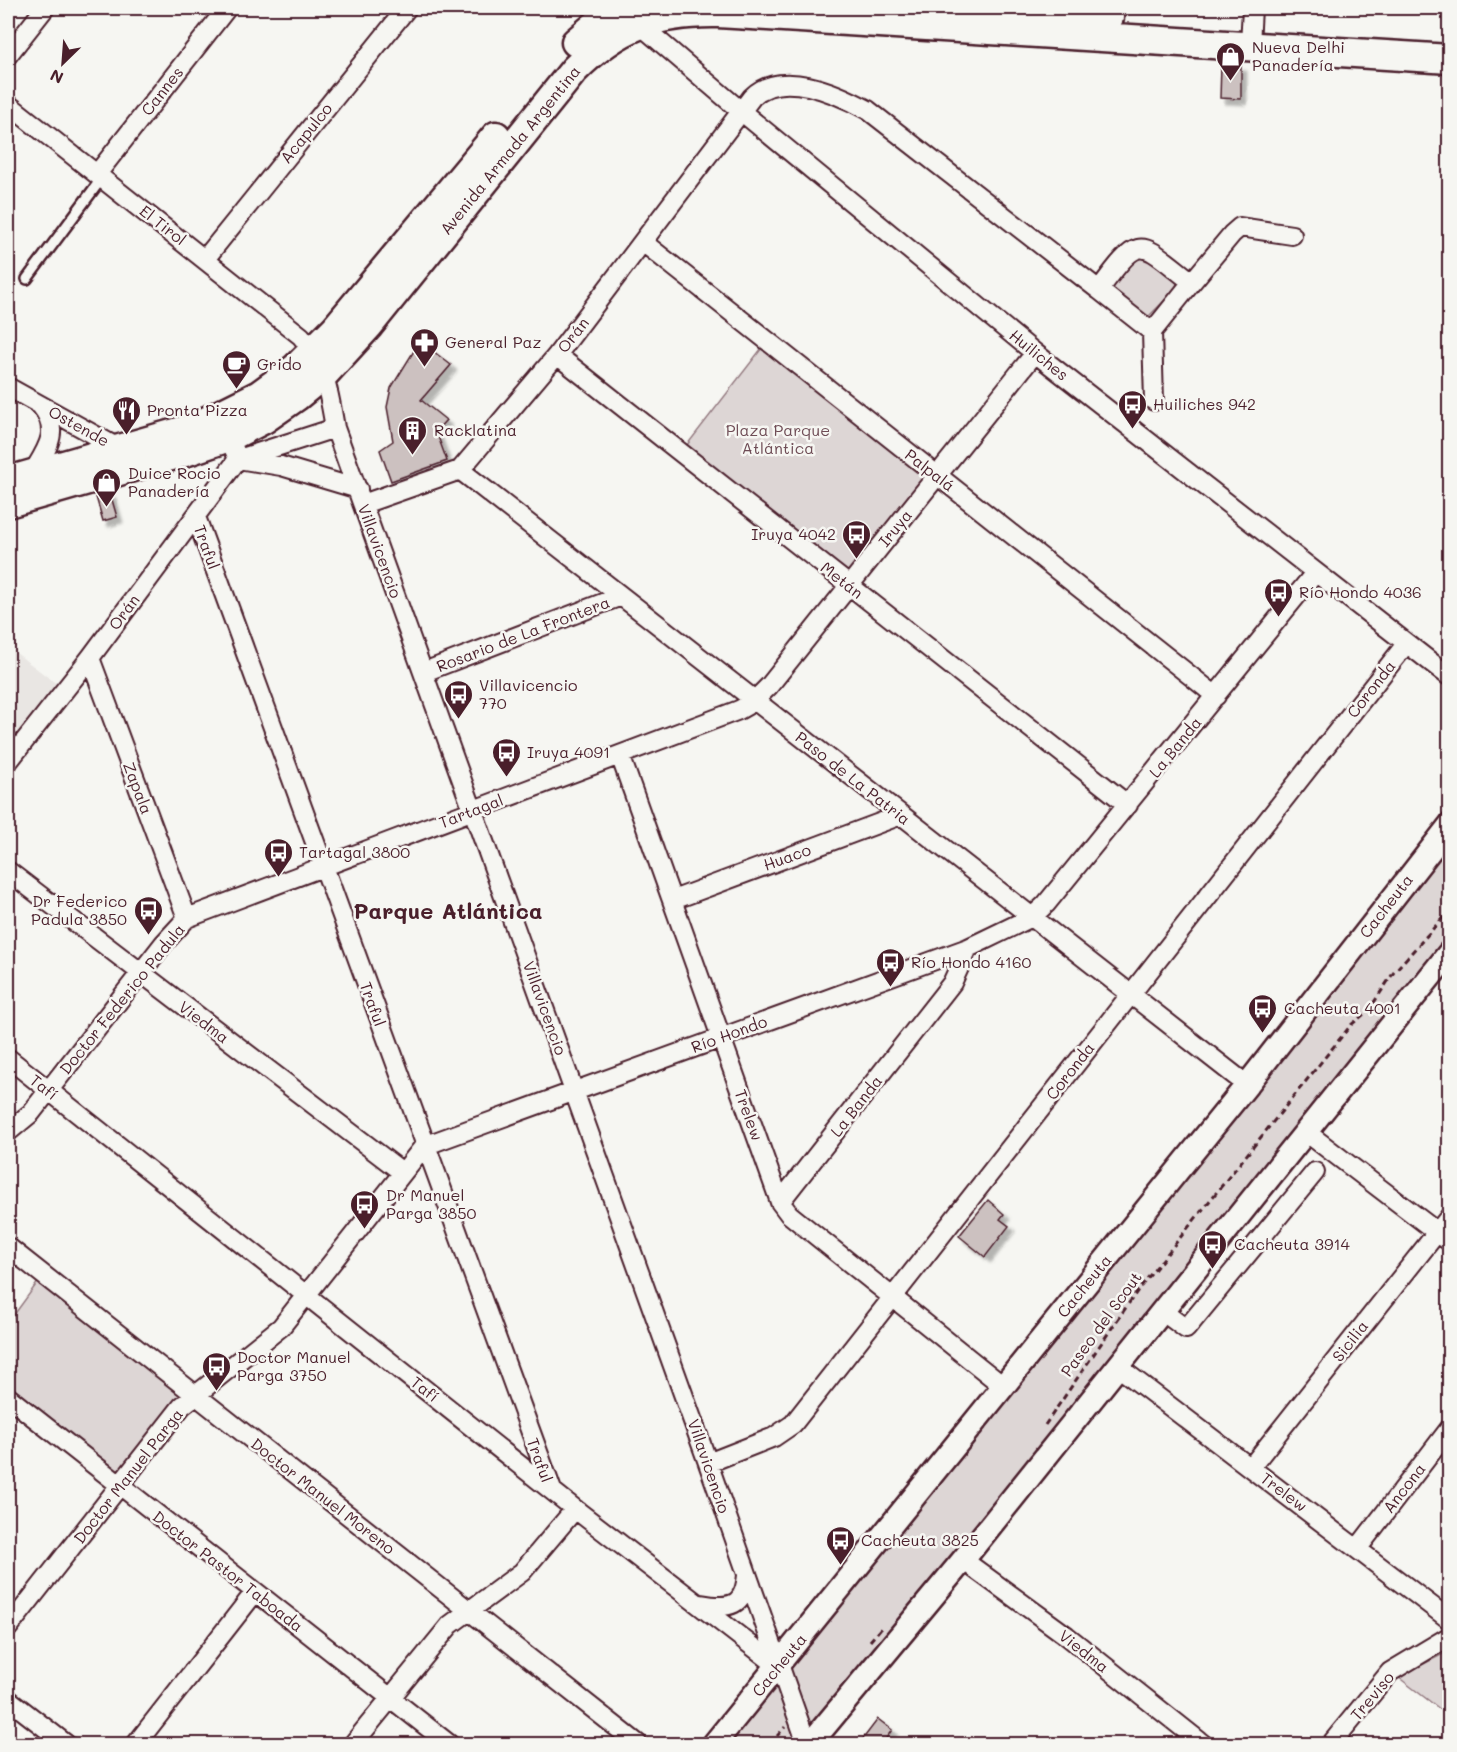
<svg xmlns="http://www.w3.org/2000/svg" width="1457" height="1752" font-family="Mali,sans-serif">
<defs>
<filter id="shadow"><feDropShadow dx="5.5" dy="5.5" stdDeviation="1.5" flood-color="#0004"/></filter>
</defs>
<rect width="100%" height="100%" fill="#f6f6f2"/>
<filter id="ink" filterUnits="userSpaceOnUse"><feTurbulence type="fractalNoise" baseFrequency=".0167" numOctaves="2"/><feDisplacementMap in="SourceGraphic" scale="12" xChannelSelector="R" yChannelSelector="G"/><feConvolveMatrix kernelMatrix="1 2 1 2 8 2 1 2 1" color-interpolation-filters="sRGB"/></filter>
<g filter="url(#ink)">
<path fill="#e9e6e3" d="M8,647l53,40 -53,65z"/>
<path fill="#ddd6d5" stroke="#947a80" stroke-width="1.5" d="M1145,255l32,26 -1,8 -27,27 -6,-1 -31,-23 1,-8 24,-28z
M765,344l166,132 -84,102 -164,-128z
M1449,825v127l-639,792h-96z
M38,1282l146,111 -65,86 -111,-90v-66z
M1449,1651v65l-51,-39z"/>
<path fill="#ccc1c0" stroke="#4a1f2b" stroke-width="1.5" filter="url(#shadow)" d="M1221,65l20,1v33l-21,-1z
M420,341l31,24 -30,35 25,20 -10,11 11,30 -56,20 -11,-31 13,-9 -6,-34 4,-19z
M110,493l7,24 -14,4 -7,-24z
M988,1200l16,14 -4,5 9,7 -24,31 -26,-21z
M878,1719l14,11 -10,14h-23z"/>
<g fill="none" stroke-linecap="round" stroke-linejoin="round">
<defs>
<path id="service" d="M27,279l75,-101"/>
<path id="minor" d="M638,23l104,89 293,241 415,324
M1250,45l2,-37
M8,55l37,-47
M8,104l293,232c24,27 28,57 34,92l373,1035 99,281
M97,174l130,-166
M644,243l572,453
M205,259l202,-251
M1099,290l53,42 40,-50
M1152,332l2,69
M557,355l571,450
M8,387l112,62
M245,457l90,-29
M238,459l43,7 77,23
M460,470l787,615
M32,474c14,-24 30,-43 9,-68
M363,504l97,-34 97,-115 195,-258c29,-29 85,-4 116,13l231,180c43,-58 39,-50 93,-8l40,-48 8,-7 52,8
M196,517l356,973
M90,658l97,260
M424,672l197,-76
M620,755l160,447 9,12 214,172
M8,762l82,-104 148,-199 -9,-22
M8,871l394,301
M673,900l228,-85
M8,1058l567,451 203,157
M8,1132l23,-19 133,-170 23,-25 552,-208 14,-8 16,-16 266,-333
M1306,1132l144,110
M780,1202l172,-219 16,-35
M8,1247l630,497
M1162,1311l24,18 129,-157
M1117,1366l333,254
M8,1397l441,347
M708,1463l66,-26 19,-13 613,-780
M1251,1467l199,-251
M1358,1548l92,-120
M963,1560l104,76 136,108
M701,1604c29,5 43,3 46,-29
M8,1628l174,-222 99,-79 143,-181 544,-198 64,-31 14,-13 269,-331
M8,1699l58,45
M136,1744l119,-152
M353,1744l97,-119 72,-53 53,-63
M1331,1744l59,-72 60,-36"/>
<path id="tertiary" d="M714,1744l533,-659 203,-260
M810,1744l153,-184 487,-608"/>
<path id="primary" d="M984,8l125,9
M576,42l33,-28 13,-6
M8,481l185,-53 66,-33 37,-27 39,-39 161,-193
M8,503l177,-51 44,-15 35,-18 33,-23 28,-23 44,-48 205,-255c44,-44 82,-58 144,-57l732,46"/>
</defs>
<use href="#service" stroke="#4a1f2b" stroke-width="14"/>
<use href="#minor" stroke="#4a1f2b" stroke-width="22"/>
<use href="#tertiary" stroke="#4a1f2b" stroke-width="27"/>
<use href="#primary" stroke="#4a1f2b" stroke-width="33"/>
<path stroke="#4a1f2b" stroke-width="3" stroke-dasharray="6 4.5" stroke-linecap="butt" d="M1045,1425l93,-135 213,-265 18,-15 25,-38 56,-62
M870,1641l11,-13
M770,1744l15,-17"/>
<use href="#service" stroke="#f6f6f2" stroke-width="9"/>
<use href="#minor" stroke="#f6f6f2" stroke-width="18"/>
<use href="#tertiary" stroke="#f6f6f2" stroke-width="22"/>
<use href="#primary" stroke="#f6f6f2" stroke-width="28"/>
</g>
</g>
<defs>
<symbol id="shop-pin" viewBox="-11 -11 22 30"><path d="M0 17L-7.5 6A9.5 9.5 0 1 1 7.5 6Z" fill="#4a1f2b" stroke="#f6f6f2"/><path d="M-5-2.5h2.3a2.7 3.5 0 0 1 5.4 0H5L5.5 6h-11ZM-1.5-2.5h3a1.5 2.3 0 0 0-3 0Z" fill="#fff"/></symbol>
<symbol id="pharmacy-pin" viewBox="-11 -11 22 30"><path d="M0 17L-7.5 6A9.5 9.5 0 1 1 7.5 6Z" fill="#4a1f2b" stroke="#f6f6f2"/><path d="M-2-6h4v4h4v4h-4v4h-4v-4h-4v-4h4Z" fill="#fff"/></symbol>
<symbol id="cafe-pin" viewBox="-11 -11 22 30"><path d="M0 17L-7.5 6A9.5 9.5 0 1 1 7.5 6Z" fill="#4a1f2b" stroke="#f6f6f2"/><path d="M-5.5-4.5H6V0H3Q3 3.5 0 3.5H-2.5Q-5.5 3.5-5.5 0ZM3-3.2v2h1.7v-2ZM-6 4.5H4V6H-6Z" fill="#fff"/></symbol>
<symbol id="bus-pin" viewBox="-11 -11 22 30"><path d="M0 17L-7.5 6A9.5 9.5 0 1 1 7.5 6Z" fill="#4a1f2b" stroke="#f6f6f2"/><path d="M-5-6H5V4H4V6H2V4H-2V6H-4V4H-5ZM-3.5-4V0h7V-4ZM-3.5 1.2v1.5H-2V1.2ZM2 1.2v1.5H3.5V1.2Z" fill="#fff"/></symbol>
<symbol id="restaurant-pin" viewBox="-11 -11 22 30"><path d="M0 17L-7.5 6A9.5 9.5 0 1 1 7.5 6Z" fill="#4a1f2b" stroke="#f6f6f2"/><path d="M-5-6h1v4h1v-4h1v4h1v-4h1v5L-1.5 .5V6h-2V.5L-5-1ZM5-6V6H3V1.5H1.5Q1.5-4 5-6Z" fill="#fff"/></symbol>
<symbol id="building-pin" viewBox="-11 -11 22 30"><path d="M0 17L-7.5 6A9.5 9.5 0 1 1 7.5 6Z" fill="#4a1f2b" stroke="#f6f6f2"/><path d="M-4-6H4V6H1V3H-1V6H-4ZM-2.5-4.3h1.7v1.8h-1.7ZM.8-4.3h1.7v1.8H.8ZM-2.5-1h1.7V.8h-1.7ZM.8-1h1.7V.8H.8Z" fill="#fff"/></symbol>
</defs>
<g fill-rule="evenodd">
<use href="#shop-pin" x="1214" y="40" width="33" height="45"/>
<use href="#pharmacy-pin" x="408" y="326" width="33" height="45"/>
<use href="#cafe-pin" x="220" y="348" width="33" height="45"/>
<use href="#bus-pin" x="1116" y="388" width="33" height="45"/>
<use href="#restaurant-pin" x="110" y="394" width="33" height="45"/>
<use href="#building-pin" x="396" y="414" width="33" height="45"/>
<use href="#shop-pin" x="90" y="466" width="33" height="45"/>
<use href="#bus-pin" x="840" y="518" width="33" height="45"/>
<use href="#bus-pin" x="1262" y="576" width="33" height="45"/>
<use href="#bus-pin" x="442" y="678" width="33" height="45"/>
<use href="#bus-pin" x="490" y="736" width="33" height="45"/>
<use href="#bus-pin" x="262" y="836" width="33" height="45"/>
<use href="#bus-pin" x="132" y="894" width="33" height="45"/>
<use href="#bus-pin" x="874" y="946" width="33" height="45"/>
<use href="#bus-pin" x="1246" y="992" width="33" height="45"/>
<use href="#bus-pin" x="348" y="1188" width="33" height="45"/>
<use href="#bus-pin" x="1196" y="1228" width="33" height="45"/>
<use href="#bus-pin" x="200" y="1350" width="33" height="45"/>
<use href="#bus-pin" x="824" y="1524" width="33" height="45"/>
</g>
<g text-anchor="middle" stroke-width="5" stroke-linejoin="round" paint-order="stroke">
<g font-size="16" fill="#4a1f2b" stroke="#f6f6f2" text-anchor="start">
<text x="1252" y="53">Nueva Delhi<tspan x="1252" dy="18">Panadería</tspan></text>
<text x="445" y="348">General Paz</text>
<text x="257" y="370">Grido</text>
<text x="1153" y="410">Huiliches 942</text>
<text x="147" y="416">Pronta Pizza</text>
<text x="434" y="436">Racklatina</text>
<text x="128" y="479">Duice Rocio<tspan x="128" dy="18">Panadería</tspan></text>
<text x="836" y="540" text-anchor="end">Iruya 4042</text>
<text x="1299" y="598">Río Hondo 4036</text>
<text x="479" y="691">Villavicencio<tspan x="479" dy="18">770</tspan></text>
<text x="527" y="758">Iruya 4091</text>
<text x="299" y="858">Tartagal 3800</text>
<text x="127" y="907" text-anchor="end">Dr Federico<tspan x="127" dy="18">Padula 3850</tspan></text>
<text x="911" y="968">Río Hondo 4160</text>
<text x="1284" y="1014">Cacheuta 4001</text>
<text x="386" y="1201">Dr Manuel<tspan x="386" dy="18">Parga 3850</tspan></text>
<text x="1234" y="1250">Cacheuta 3914</text>
<text x="237" y="1363">Doctor Manuel<tspan x="237" dy="18">Parga 3750</tspan></text>
<text x="861" y="1546">Cacheuta 3825</text>
</g>
<g font-size="16" fill="#4a1f2b" stroke="#f6f6f2">
<text transform="translate(162 91) rotate(-52)" y="6">Cannes</text>
<text transform="translate(306 133) rotate(-51)" y="6">Acapulco</text>
<text transform="translate(510 150) rotate(-51)" y="6">Avenida Armada Argentina</text>
<text transform="translate(163 225) rotate(38)" y="6">El Tirol</text>
<text transform="translate(573 335) rotate(-52)" y="6">Orán</text>
<text transform="translate(1039 355) rotate(39)" y="6">Huiliches</text>
<text transform="translate(79 426) rotate(29)" y="6">Ostende</text>
<text transform="translate(930 470) rotate(38)" y="6">Palpalá</text>
<text transform="translate(895 528) rotate(-51)" y="6">Iruya</text>
<text transform="translate(207 547) rotate(70)" y="6">Traful</text>
<text transform="translate(380 551) rotate(70)" y="6">Villavicencio</text>
<text transform="translate(842 580) rotate(38)" y="6">Metán</text>
<text transform="translate(124 612) rotate(-53)" y="6">Orán</text>
<text transform="translate(523 634) rotate(-21)" y="6">Rosario de La Frontera</text>
<text transform="translate(1371 689) rotate(-52)" y="6">Coronda</text>
<text transform="translate(1175 747) rotate(-51)" y="6">La Banda</text>
<text transform="translate(853 778) rotate(38)" y="6">Paso de La Patria</text>
<text transform="translate(138 788) rotate(69)" y="6">Zapala</text>
<text transform="translate(471 811) rotate(-21)" y="6">Tartagal</text>
<text transform="translate(787 857) rotate(-20)" y="6">Huaco</text>
<text transform="translate(1386 906) rotate(-52)" y="6">Cacheuta</text>
<text transform="translate(122 999) rotate(-51)" y="6">Doctor Federico Padula</text>
<text transform="translate(373 1004) rotate(70)" y="6">Traful</text>
<text transform="translate(545 1008) rotate(70)" y="6">Villavicencio</text>
<text transform="translate(204 1022) rotate(37)" y="6">Viedma</text>
<text transform="translate(729 1034) rotate(-20)" y="6">Río Hondo</text>
<text transform="translate(1070 1071) rotate(-52)" y="6">Coronda</text>
<text transform="translate(44 1087) rotate(38)" y="6">Tafí</text>
<text transform="translate(856 1106) rotate(-52)" y="6">La Banda</text>
<text transform="translate(749 1115) rotate(70)" y="6">Trelew</text>
<text transform="translate(1084 1286) rotate(-51)" y="6">Cacheuta</text>
<text transform="translate(1101 1324) rotate(-54)" y="6">Paseo del Scout</text>
<text transform="translate(1350 1341) rotate(-52)" y="6">Sicilia</text>
<text transform="translate(425 1389) rotate(38)" y="6">Tafí</text>
<text transform="translate(540 1460) rotate(70)" y="6">Traful</text>
<text transform="translate(709 1466) rotate(71)" y="6">Villavicencio</text>
<text transform="translate(128 1476) rotate(-52)" y="6">Doctor Manuel Parga</text>
<text transform="translate(1404 1488) rotate(-52)" y="6">Ancona</text>
<text transform="translate(1284 1492) rotate(37)" y="6">Trelew</text>
<text transform="translate(323 1496) rotate(38)" y="6">Doctor Manuel Moreno</text>
<text transform="translate(228 1571) rotate(38)" y="6">Doctor Pastor Taboada</text>
<text transform="translate(1084 1651) rotate(38)" y="6">Viedma</text>
<text transform="translate(779 1665) rotate(-51)" y="6">Cacheuta</text>
<text transform="translate(1372 1696) rotate(-50)" y="6">Treviso</text>
</g>
<g font-size="16" fill="#6f4d56" stroke="#f6f6f2">
<text x="778" y="436">Plaza Parque<tspan x="778" dy="18">Atlántica</tspan></text>
</g>
<g font-size="22" font-weight="bold" fill="#4a1f2b" stroke="#f6f6f2">
<text x="448" y="919">Parque Atlántica</text>
</g>
</g>
<rect width="1457" height="1752" fill="none" stroke="#f6f6f2" stroke-width="30"/>
<rect x="15" y="15" width="1427" height="1722" fill="none" stroke="#4a1f2b" stroke-width="2" filter="url(#ink)"/>
<g transform="translate(63 63) rotate(205)" stroke="#f6f6f2" stroke-width="4.5" paint-order="stroke">
<path d="M0-4.5L10 22L0 15L-10 22Z" fill="#4a1f2b"/>
<text y="-9" font-size="16" font-weight="bold" text-anchor="middle" fill="#4a1f2b">N</text>
</g>
</svg>
